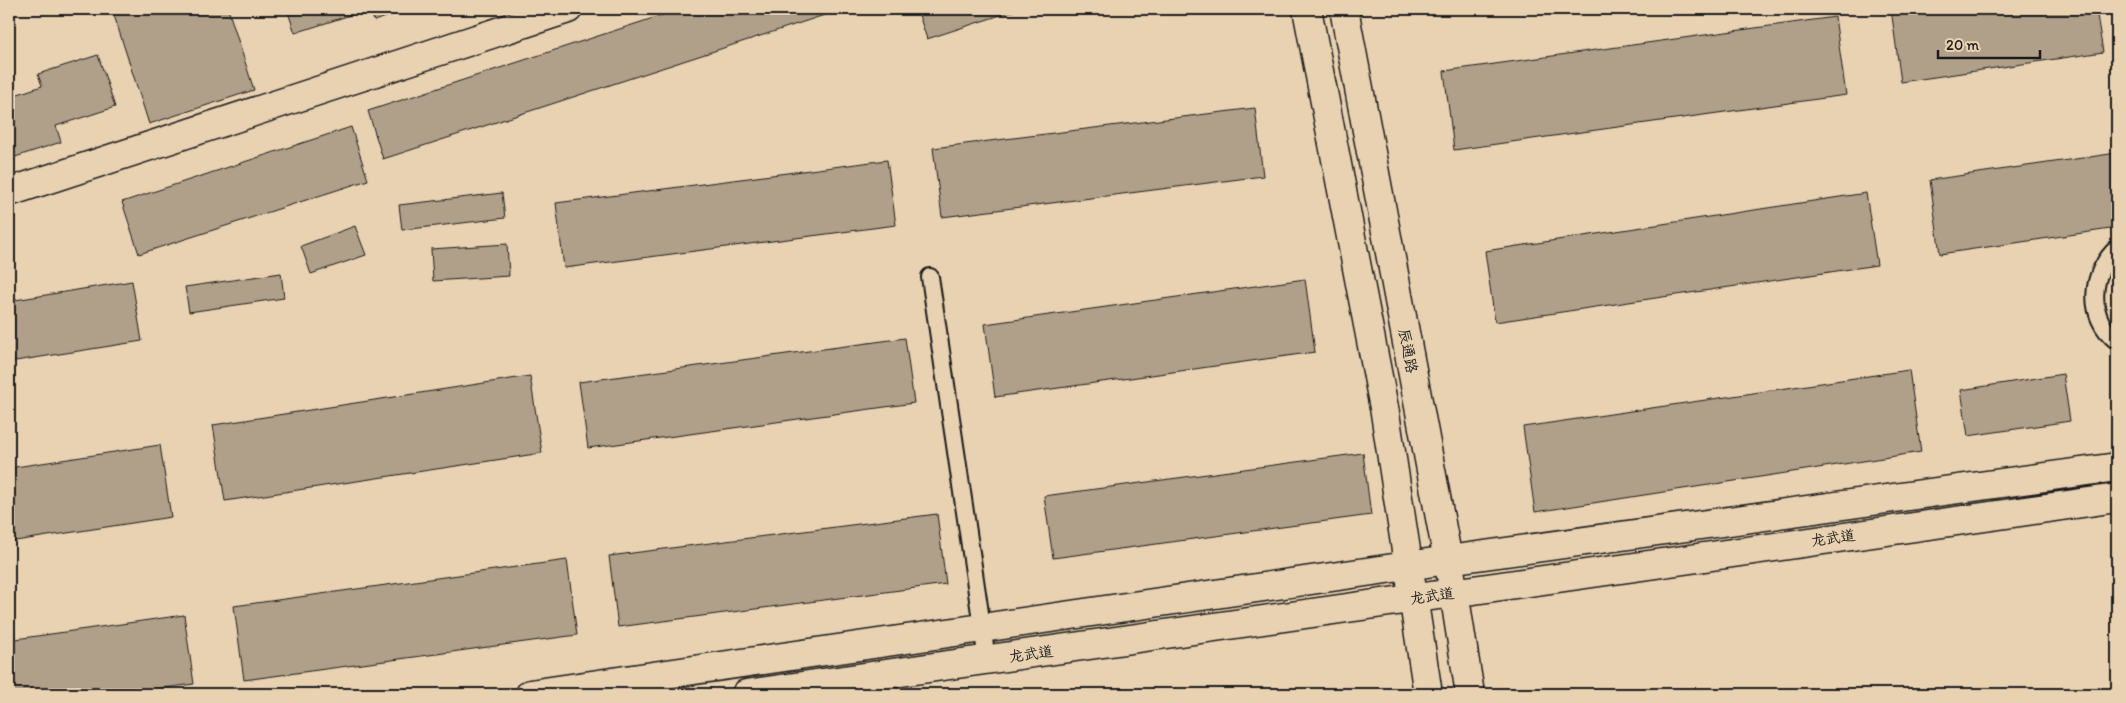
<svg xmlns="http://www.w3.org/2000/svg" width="2126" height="703" font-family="Itim,'LXGW WenKai TC',sans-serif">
<rect width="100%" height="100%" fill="#e9d2b2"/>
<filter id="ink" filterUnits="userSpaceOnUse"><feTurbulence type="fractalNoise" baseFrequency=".02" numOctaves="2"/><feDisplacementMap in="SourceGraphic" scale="10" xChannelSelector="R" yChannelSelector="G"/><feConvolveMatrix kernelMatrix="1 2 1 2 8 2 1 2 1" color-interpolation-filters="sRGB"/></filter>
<g filter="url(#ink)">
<path fill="#b0a089" stroke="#1c1c1c" d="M112,9h86l1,3 9,-3h20l26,81 -105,34z
M287,9h82l-74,24z
M370,9h40l-36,12z
M681,9h162l-460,150 -15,-48z
M917,9h102l-92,30z
M1891,9h205l7,43 -202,30z
M1835,17l11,78 -392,55 -10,-79z
M98,55l17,52 -59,19 5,16 -52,17v-62l33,-11 -4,-12z
M1255,108l8,68 -321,41 -9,-69z
M351,127l17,53 -229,74 -17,-52z
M2117,153v75l-177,26 -10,-74z
M887,160l9,65 -332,43 -8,-65z
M502,193l3,25 -103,12 -3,-25z
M1866,193l11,72 -382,57 -10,-71z
M355,226l11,29 -55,19 -10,-28z
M507,244l2,32 -76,5 -2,-32z
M281,273l3,25 -95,14 -4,-25z
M1305,279l10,73 -320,45 -10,-73z
M132,281l10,60 -133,21v-61z
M905,338l9,65 -326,45 -9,-66z
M1909,370l12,82 -386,60 -12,-85z
M2063,374l7,47 -102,15 -7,-46z
M530,376l12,77 -317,48 -12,-76z
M160,445l11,72 -162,25v-74z
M1363,453l8,62 -318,43 -9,-62z
M937,514l9,70 -328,43 -9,-71z
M567,560l10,75 -333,45 -10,-74z
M184,615l10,69 -76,10h-109v-54z"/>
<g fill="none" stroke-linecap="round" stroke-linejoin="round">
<defs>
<path id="service" d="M2117,248c-27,25 -31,69 0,93
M930,277l57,383"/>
<path id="minor" d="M9,192l559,-183
M530,694l918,-134 669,-93
M746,694l1371,-196"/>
<path id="tertiary" d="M1307,9l78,404 43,281
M1344,9l110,583 16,102"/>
</defs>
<use href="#service" stroke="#1c1c1c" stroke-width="20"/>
<use href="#minor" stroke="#1c1c1c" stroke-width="31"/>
<use href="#tertiary" stroke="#1c1c1c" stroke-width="31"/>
<use href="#service" stroke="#e9d2b2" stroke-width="16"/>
<use href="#minor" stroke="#e9d2b2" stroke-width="28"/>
<use href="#tertiary" stroke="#e9d2b2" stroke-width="28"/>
</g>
</g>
<g text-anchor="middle" stroke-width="4" stroke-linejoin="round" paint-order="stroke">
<g font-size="15" fill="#1c1c1c" stroke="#e9d2b2">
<text transform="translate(1408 351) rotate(79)" y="5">辰通路</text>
<text transform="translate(1833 538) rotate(-8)" y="5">龙武道</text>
<text transform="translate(1432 596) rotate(-8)" y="5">龙武道</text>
<text transform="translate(1031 654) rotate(-8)" y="5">龙武道</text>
</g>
</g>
<rect width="2126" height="703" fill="none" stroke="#e9d2b2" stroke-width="30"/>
<rect x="15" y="15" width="2096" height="673" fill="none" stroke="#1c1c1c" stroke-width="2" filter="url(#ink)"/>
<path d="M1938 50v8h102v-8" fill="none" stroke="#1c1c1c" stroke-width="2.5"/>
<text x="1946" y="50" font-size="15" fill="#1c1c1c" stroke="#e9d2b2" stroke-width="4" paint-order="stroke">20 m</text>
</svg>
